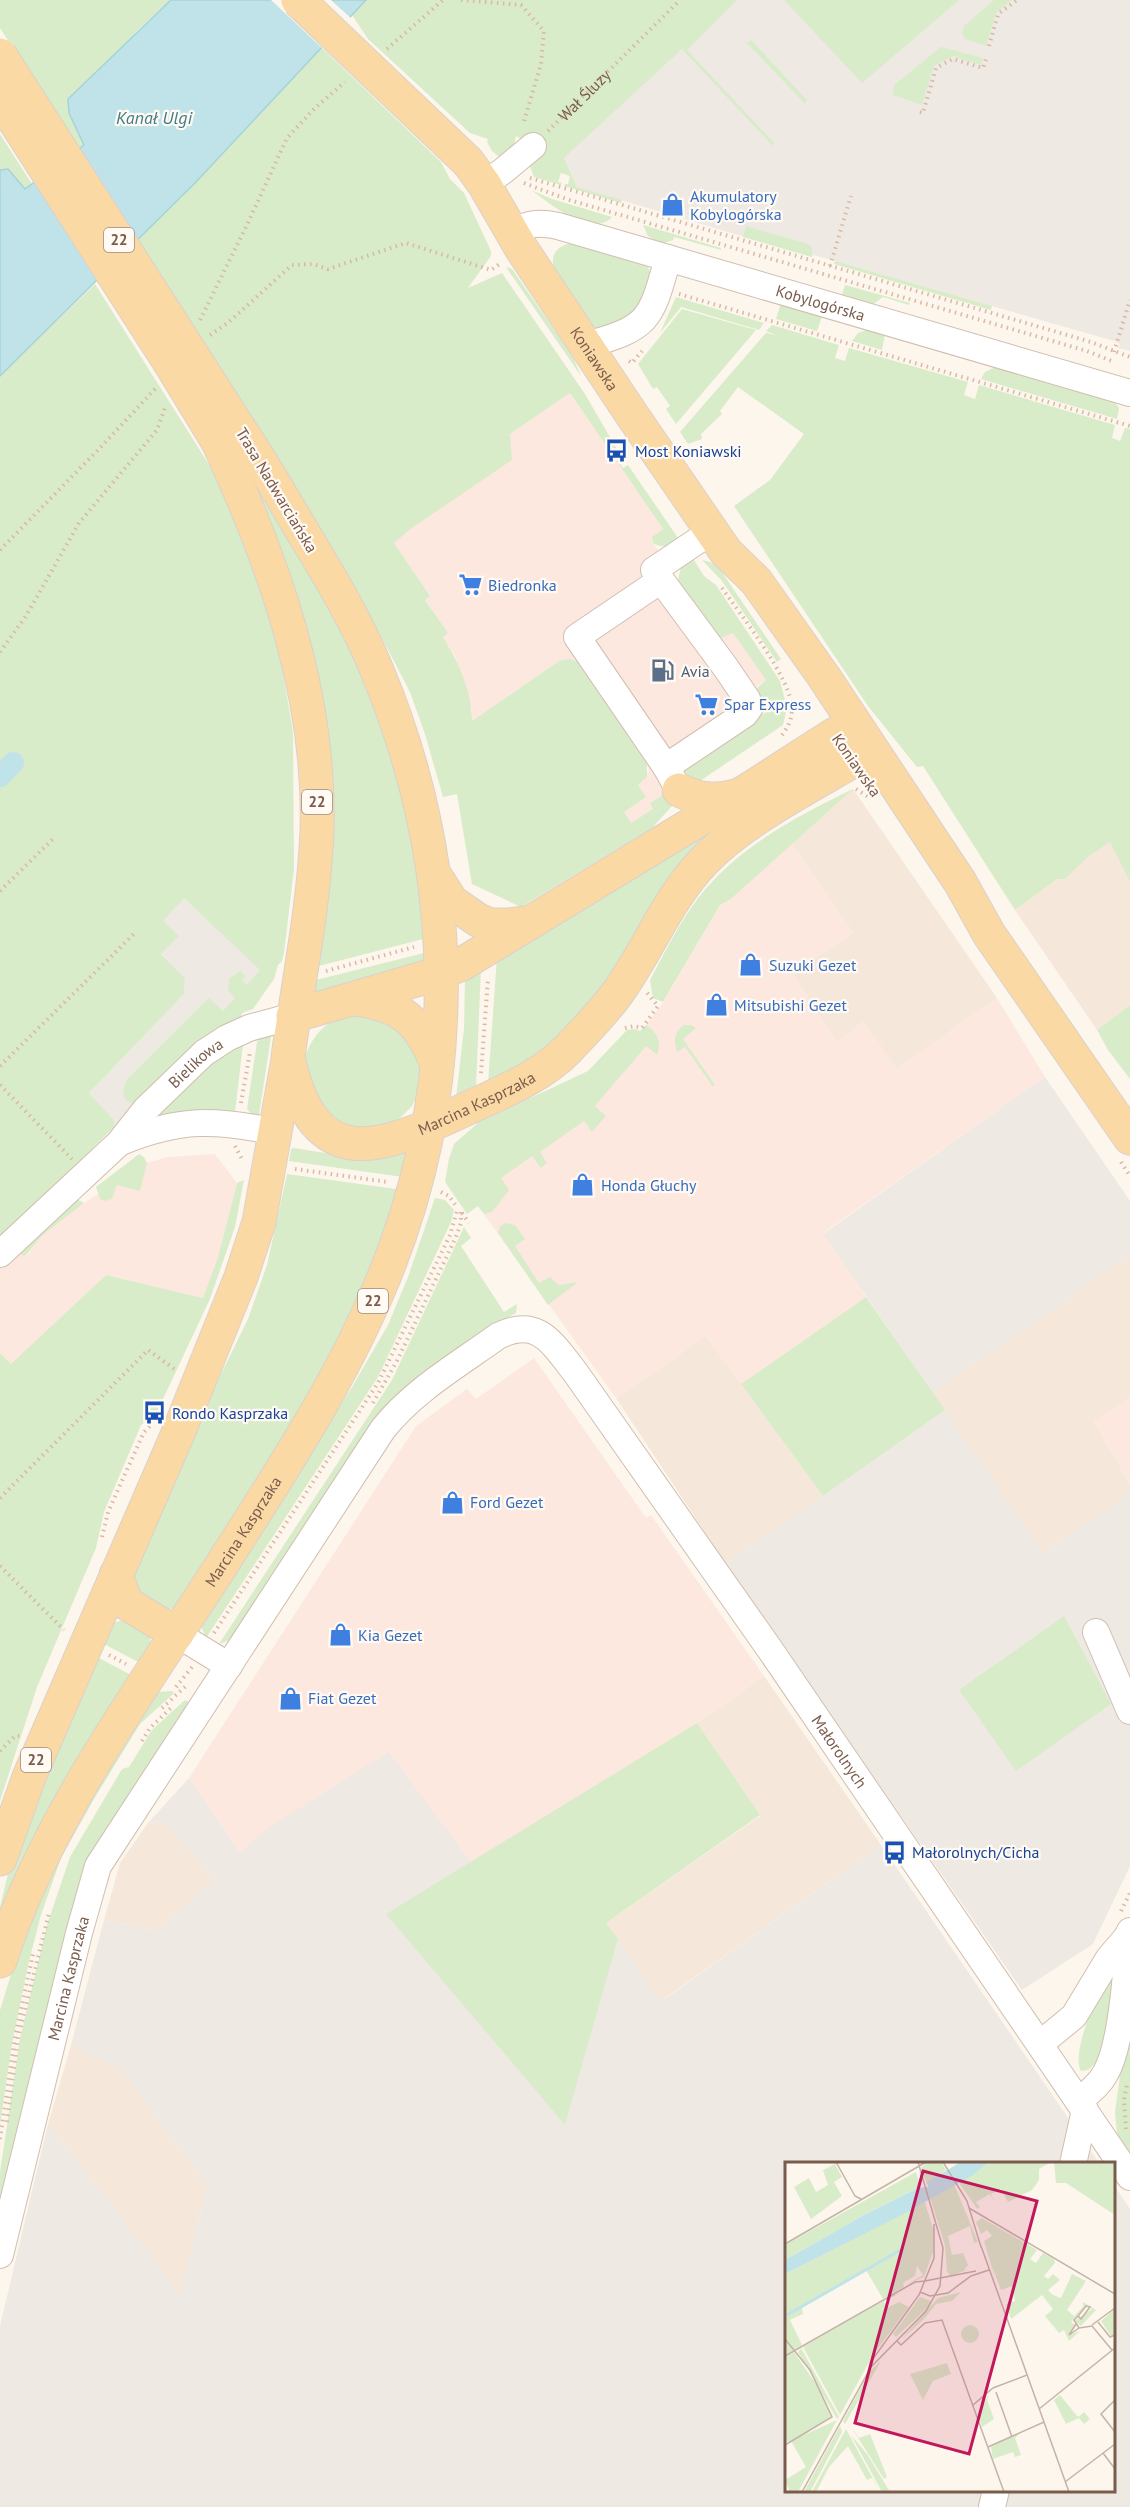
<svg xmlns="http://www.w3.org/2000/svg" width="1130" height="2507" font-family="'PT Sans',sans-serif">
<rect width="100%" height="100%" fill="#fdf6ec"/>
<path fill="#f5e8da" d="M853,789l144,209 -100,71 -61,-28 -44,-68 -2,-133z
M1110,841l20,41v123l-33,25 -82,-120 42,-31h8l24,-23z
M1130,1256v141l-36,25 36,62v8l-88,62 -110,-162z
M706,1336l117,160 -97,68 -110,-166z
M764,1676l117,169 -220,156 -55,-78 154,-107 -63,-93z
M164,1822l50,56 -57,53 -53,-11 16,-57 28,-40z
M71,2045l51,24 85,118 -27,109 -72,-96 -60,-76z"/>
<path fill="#fde8e0" d="M570,393l93,136 -10,7 -1,5 26,39 41,59 14,-6 33,47 -11,8 1,5 12,16 -1,4 -83,57 -30,39 -23,15 -8,-12 15,-27 11,-13 -2,-9 -88,-102 -87,60v-11l-17,-54 -12,-19 4,-4 -22,-34 5,-3 -36,-53 116,-109z
M790,840l64,93 -62,40 44,68 28,-20 33,48 100,-71 48,79 -222,156 43,64 -125,87 -35,-48 -90,62 -138,-192 5,-57 161,-116 2,-8 17,-22 57,-98z
M215,1154l22,29 -19,74 -15,41 -97,-23 -95,90 -11,-12v-84l17,-16 9,3 17,-21 41,-32 63,-40 21,-6z
M534,1358l112,160 5,-3 113,161 -67,47 -225,140 -83,-110 -123,76 -26,25 -51,-76 227,-352 51,-37 9,10z
M1130,1397v87l-36,-62z"/>
<path fill="#efe9e4" d="M732,0h398v351l-12,-3 2,-4 -6,-3 -279,-80 -22,-6 -1,2 -235,-70 -13,-29z
M35,727l235,244 -155,155 -2,-7 -24,-26 95,-99 1,-16 -185,-188z
M1045,1077l85,124v55l-198,136 -109,-158z
M945,1410l97,144 88,-62v374l-37,78 -71,46 -296,-426z
M389,1752l83,111 -85,51 178,210 53,-185 44,62 219,-156 218,318 -313,1v326h328v-305l16,24v298h-1130v-181l48,-202 60,76 72,95 27,-108 -85,-118 -51,-24 33,-125 53,11 57,-53 -50,-56 -16,1 41,-45 51,75 26,-24z"/>
<path fill="#d8ecc9" d="M0,0h171l-33,30 -69,83 16,31 -7,6 -78,-122z
M366,0h371l-50,50 87,93 -1,3 -91,-97 -118,109 13,29 45,13 -1,3 -57,-17 1,-2h3l2,-8 -9,-3 -3,9 4,1 -1,2 -27,-8 -6,-16 12,-11 -24,-14 -4,15 -9,9 -11,-9 -5,-9 1,-3 -18,-6 -102,-94 -16,-24z
M784,0h175l-97,83z
M994,0h18l-16,13 -10,33 -21,-7 -3,-6 2,-7z
M751,40l56,60 -2,4 -58,-61z
M321,47l120,115 9,17 14,14 27,58v5l-23,32 34,-15 83,121 33,57 -4,3 9,14 5,-3 50,73c-7,8 -15,11 -25,5l-1,-6 11,-8 -93,-136 -60,41 2,26 -103,70 -15,13 36,53 -5,4 23,33 -5,4c15,24 29,54 29,84l87,-60 11,-2 6,2 71,102v14l-9,8 8,12 -22,15 7,11 22,-14 -3,-6 15,-9 8,11 -21,23 -131,79 -49,-23 -15,-90 -14,3 -18,-63 -15,-42 -48,-92 -109,-179 -3,-8 -113,-172z
M941,47l42,11 -2,7 -28,-9 -19,10 -12,39 -29,-10 1,-10z
M0,134l32,50 -7,6 -17,-21 -8,1z
M531,190l21,9 60,18c-20,22 -63,-14 -81,-27z
M643,225l78,23v2l-47,-13 -1,3 -12,4 -13,-8z
M746,226l62,18 4,4v9l-69,-20z
M575,243l72,22 4,10 -10,37 -44,18 -3,-2c-10,-13 -35,-46 -40,-61 -5,-15 8,-24 21,-24z
M835,261l157,45 -1,4 -157,-46z
M506,267l6,2 61,88 8,19z
M95,284l130,206 51,142 17,100 1,137 -10,84 -2,8 -4,4 -4,14 -21,30 -11,4 -2,8 -103,82h-6c-12,-6 -8,-16 -3,-25l81,-80 14,13 12,-13 -7,-8 1,-11 11,-8 5,5 -3,4 5,5 13,-15 -76,-72 -21,23 16,15 -18,18 24,24 -1,16 -95,99 24,26 2,7 -115,114v-864z
M845,285l65,18 -1,2 -26,-8 -12,9 -30,-9z
M676,297l88,26 -5,7 -78,-23 -21,26z
M783,304l39,12 -5,15 -41,-12 4,-13z
M682,309l74,21 -80,94 -10,-15 4,-3 -13,-19 -4,2 -15,-25z
M772,325l67,20 -4,13 10,3 4,-13 119,34 -4,13 11,4 4,-14 136,40 -3,13 8,3 5,-13 5,1v453l-20,-40 -21,14 -24,23h-8l-42,31 -92,-144 -6,1 -49,-61 -134,-200 36,-26 34,-46 -66,-47 -18,24 2,3 -21,20 1,5 -14,5 -8,-12 86,-99 10,2 -10,-4z
M867,330l18,4 -3,16 -30,-9 6,-8z
M995,367l118,33 6,8 -2,11 -136,-40 4,-7z
M249,474l17,24 74,130 39,86 39,144 5,81 -104,27c16,-112 22,-219 -11,-329 -16,-55 -40,-109 -59,-163z
M694,560l10,16 12,9 64,96 7,27 -4,17 -92,62 -8,-15 1,-2 84,-59 -13,-21 11,-10 -33,-47 -14,6 -41,-59 3,-13z
M702,560l8,2 9,6 62,91 -4,3 -55,-81z
M822,758l-74,56 -131,162 -67,73 -62,35 9,-127z
M853,789l-121,109 -12,7 -57,97 -10,-4 -3,-18c13,-24 25,-49 41,-72 38,-56 102,-90 162,-119z
M428,952v9l-113,33 1,-14z
M481,968l-5,119 -20,11 8,-69 1,-52z
M1130,1005v74l-22,-29 -11,-20z
M346,1014l47,6 29,42 -3,29 -7,15 -11,11 -13,9 -32,5 -29,-12 -24,-54c6,-26 19,-41 43,-51z
M646,1025c11,7 16,17 11,30l-11,-9 -51,60 11,10 -14,16 -8,-11 -44,31 7,11 -6,5 -9,-12 -31,22 8,12 -17,22 -8,2 -6,-8 -11,8 -22,-32 4,-23 5,-15 25,-22 109,-51 39,-41 8,-1 5,2z
M684,1025h7l5,3 -13,11 32,46 -2,2 -28,-40 -8,5c-3,-11 -4,-19 7,-27z
M270,1036l1,1 -12,78 -8,-1 -4,-5 10,-67 4,-4z
M243,1044l-8,68 -34,-1 -46,8 -2,-7 53,-49z
M294,1148l68,11 46,-10 -5,28 -114,-16 2,-12z
M139,1154l5,3 3,6 -7,28 -23,-6 -5,14 -8,2 -4,-2 -4,-12z
M287,1174l109,15 3,3 -21,68 -47,101 -153,247 -15,2 -29,-16 -4,-19 62,-142 56,-114 19,-54z
M244,1180l-9,47 -25,72 -54,115 -15,11 -37,87 -8,36 -59,139 -37,114v-448l11,11 95,-89 97,23 15,-41 19,-74z
M73,1197l11,6 -41,32 -18,21 -8,-3 -17,16v-8z
M435,1198l10,2 9,10 -3,12 -73,155 -172,261 -5,-12 6,-15 145,-224 36,-62 20,-48z
M506,1223l9,2 10,14 -10,7 24,37 11,-6 9,8 19,-3 -30,23 -50,-72 2,-7z
M464,1227l7,11 -10,8 43,66 13,-8 -1,9 -16,9 -97,72 -173,246 -11,4 173,-264z
M866,1297l79,113 -122,86 -82,-112z
M1064,1616l47,88 -95,67 -57,-81z
M120,1621l8,1 21,13 2,8 -11,20 -36,-19 9,-21z
M97,1657l36,19 -133,245v-14l11,-46z
M172,1691l2,2 -34,31 -46,75 -33,59 -20,57 -12,46 -17,83 -12,80v-114l24,-78 47,-102 85,-138z
M185,1700l6,3 -98,152 -93,364v-47l20,-134 27,-113 23,-68 52,-88 7,-2 23,-37z
M697,1723l63,92 -154,108 12,16 -53,186 -179,-211z
M1120,1965l-21,95 -11,10 -7,1c-10,-17 14,-72 24,-88 4,-6 10,-12 15,-18z
M1130,2003v154l-13,-23 -2,-22z"/>
<path fill="#bfe3e8" stroke="#a5d3da" stroke-width="1.5" d="M171,0h195l-170,182 -196,194v-206l8,-1 17,20 59,-44 -15,-32 -1,-14z"/>
<path fill="#fdf6ec" d="M271,0h60l21,19 -29,30z"/>
<g fill="none" stroke-linecap="round" stroke-linejoin="round">
<path stroke="#bfe3e8" stroke-width="22" d="M0,776l13,-13"/>
<defs>
<g id="minor">
<path d="M484,184l19,-13 30,-25"/>
<path id="s2" d="M512,232c17,-9 27,-10 46,-6l572,167"/>
<path d="M586,345c64,-17 65,-26 82,-87"/>
<path d="M661,580l65,88 21,31 3,8 -5,7 -79,53"/>
<path d="M679,790l-13,-23 -89,-130 84,-57 -7,-10 58,-39"/>
<path d="M121,1142c59,-24 94,-23 155,-10"/>
<path id="s3" d="M0,1254l119,-111 27,-34 58,-56 23,-15 22,-10 44,-12"/>
<path d="M1096,1632l34,79"/>
<path d="M177,1634l52,32"/>
<path d="M1040,2044l34,-28 35,-58 18,-21 3,-6"/>
<path d="M1079,2100c10,-7 20,-15 26,-26 16,-26 23,-106 22,-137"/>
<path d="M1073,2164l12,-54"/>
<path id="s4" d="M0,2255l79,-322 19,-67 285,-437c31,-39 75,-64 115,-93 40,-20 54,7 77,36l196,279 359,526"/>
<path d="M992,2507l4,-17"/>
</g>
<g id="major">
<path id="s5" d="M468,162l16,22 37,64 111,167 94,137 30,29 68,96 136,205 29,52 141,204"/>
<path id="s6" d="M218,442c57,123 103,253 99,389 -3,76 -19,152 -29,226 26,121 93,92 178,52 34,-16 75,-32 102,-60 16,-17 34,-35 48,-54 31,-42 50,-94 87,-133 38,-40 102,-73 150,-101"/>
<path d="M679,790c19,9 36,12 56,6"/>
<path d="M434,874l18,28 26,18 12,5h19l21,-3"/>
<path d="M355,999c47,6 65,22 82,66"/>
<path d="M293,1016l137,-40 32,-12 289,-176 84,-54"/>
<path d="M116,1575l10,28 51,31"/>
<path d="M0,1859l29,-82 150,-346 62,-154 18,-55 28,-157"/>
<path id="s7" d="M0,1961c44,-140 140,-269 219,-392 58,-91 118,-181 160,-280 86,-201 81,-421 -3,-621 -19,-46 -46,-91 -72,-134 -22,-37 -43,-74 -67,-109"/>
</g>
</defs>
<use href="#minor" stroke="#d1beb0" stroke-width="28"/>
<use href="#major" stroke="#dad1cd" stroke-width="35"/>
<g stroke="#d9b8a5" stroke-width="4" stroke-dasharray="1.5 4.5" stroke-linecap="butt">
<path d="M461,0l60,5 23,26 -3,33 -18,61"/>
<path d="M989,46l9,-32 19,-14"/>
<path d="M387,49l56,-49"/>
<path d="M920,112l3,1 13,-45 17,-9 30,9 3,-9"/>
<path id="s1" d="M548,131l132,-131"/>
<path d="M530,178l561,164 39,15"/>
<path d="M524,183l42,16 521,152 27,11"/>
<path d="M830,266l21,-70"/>
<path d="M679,294l451,132"/>
<path d="M200,320l46,-93 41,-89 28,-30 30,-26"/>
<path d="M210,335l19,-13 63,-57 21,-1 15,5 78,-26 85,27 10,-7"/>
<path d="M1114,352l16,-52"/>
<path d="M629,361l3,2 10,-12"/>
<path d="M0,550l98,-100 57,-61"/>
<path d="M722,588c18,26 70,91 70,121 0,10 -4,18 -10,26"/>
<path d="M0,652l26,-36 53,-93 78,-93 9,-25"/>
<path d="M856,789l14,9"/>
<path d="M0,891l55,-54"/>
<path d="M326,971l88,-24"/>
<path d="M625,1028l9,-2 8,2 16,-22 -11,-13"/>
<path d="M0,1066l136,-134"/>
<path d="M481,1073l7,-94"/>
<path d="M0,1085l72,74"/>
<path d="M241,1103l9,-51"/>
<path d="M235,1146l8,15"/>
<path d="M1121,1162l9,14"/>
<path d="M295,1169l93,13"/>
<path d="M441,1192l8,4 8,11"/>
<path d="M462,1213l7,10"/>
<path d="M373,1403l24,-42 58,-122 6,-16v-11"/>
<path d="M0,1498l148,-148 29,21"/>
<path d="M102,1537l6,-25 36,-80 8,-8"/>
<path d="M0,1566l64,64"/>
<path d="M214,1633l164,-250 72,-148 8,-27"/>
<path d="M109,1655l17,9"/>
<path d="M176,1687l16,-20"/>
<path d="M162,1708l25,-23"/>
<path d="M142,1741l8,-13 22,-21"/>
<path d="M0,1751l15,-15h5"/>
<path d="M1121,1911l9,-18"/>
<path d="M7,2122l11,-84 31,-125"/>
<path d="M1126,2129l-2,-29 3,-15"/>
<path d="M0,2139l15,-102 18,-83"/>
</g>
<use href="#minor" stroke="#fff" stroke-width="26"/>
<use href="#major" stroke="#fbd9a5" stroke-width="33"/>
<defs>
<path id="major-bridge" d="M298,0l170,162
M0,55l237,370
M0,98l170,265 48,79"/>
</defs>
<use href="#major-bridge" stroke="#dad1cd" stroke-width="35" stroke-linecap="butt"/>
<use href="#major-bridge" stroke="#fbd9a5" stroke-width="33"/>
</g>
<defs>
<symbol id="shop-bare" viewBox="-9 -9 18 18"><path d="M-5-2.5h2.3a2.7 3.5 0 0 1 5.4 0H5L5.5 6h-11ZM-1.5-2.5h3a1.5 2.3 0 0 0-3 0Z" fill="#3f7fe0" stroke="#fffaf3" stroke-width="2.5" paint-order="stroke"/></symbol>
<symbol id="bus-bare" viewBox="-9 -9 18 18"><path d="M-5-6H5V4H4V6H2V4H-2V6H-4V4H-5ZM-3.5-4V0h7V-4ZM-3.5 1.2v1.5H-2V1.2ZM2 1.2v1.5H3.5V1.2Z" fill="#1a4fb4" stroke="#fffaf3" stroke-width="2.5" paint-order="stroke"/></symbol>
<symbol id="supermarket-bare" viewBox="-9 -9 18 18"><path d="M-6-5.5h2.5l.6 2H6L4.5 2H-2.5L-4.4-4H-6ZM-1.5 3.2a1.3 1.3 0 1 0 .1 0ZM3 3.2a1.3 1.3 0 1 0 .1 0Z" fill="#3f7fe0" stroke="#fffaf3" stroke-width="2.5" paint-order="stroke"/></symbol>
<symbol id="fuel-bare" viewBox="-9 -9 18 18"><path d="M-5.5-6h7V0h2V4h1.3V-2.5L3-4.5l.8-.8L6-3V5H2.5V1h-1V6h-7ZM-4.2-4.7v3.2H.2V-4.7Z" fill="#5c6f8a" stroke="#fffaf3" stroke-width="2.5" paint-order="stroke"/></symbol>
</defs>
<g fill-rule="evenodd">
<use href="#shop-bare" x="656" y="188" width="33" height="33"/>
<use href="#bus-bare" x="600" y="434" width="33" height="33"/>
<use href="#supermarket-bare" x="454" y="568" width="33" height="33"/>
<use href="#fuel-bare" x="646" y="654" width="33" height="33"/>
<use href="#supermarket-bare" x="690" y="688" width="33" height="33"/>
<use href="#shop-bare" x="734" y="948" width="33" height="33"/>
<use href="#shop-bare" x="700" y="988" width="33" height="33"/>
<use href="#shop-bare" x="566" y="1168" width="33" height="33"/>
<use href="#bus-bare" x="138" y="1396" width="33" height="33"/>
<use href="#shop-bare" x="436" y="1486" width="33" height="33"/>
<use href="#shop-bare" x="324" y="1618" width="33" height="33"/>
<use href="#shop-bare" x="274" y="1682" width="33" height="33"/>
<use href="#bus-bare" x="878" y="1836" width="33" height="33"/>
</g>
<g text-anchor="middle" stroke-width="4.5" stroke-linejoin="round" paint-order="stroke">
<g fill="#fffaf3" stroke="#a28b7f" stroke-width="1.5">
<rect x="104" y="228" width="30" height="24" rx="4.5"/>
<rect x="302" y="790" width="30" height="24" rx="4.5"/>
<rect x="358" y="1289" width="30" height="24" rx="4.5"/>
<rect x="21" y="1748" width="30" height="24" rx="4.5"/>
</g>
<g font-size="15" font-weight="bold" fill="#7a5c4d">
<text x="119" y="245">22</text>
<text x="317" y="807">22</text>
<text x="373" y="1306">22</text>
<text x="36" y="1765">22</text>
</g>
<g font-size="16" fill="#7a5c4d" stroke="#fffaf3">
<text dy="6" stroke="none"><textPath href="#s1" startOffset="51">Wał Śluzy</textPath></text>
<text dy="6" stroke="none"><textPath href="#s2" startOffset="321">Kobylogórska</textPath></text>
<text dy="6" stroke="none"><textPath href="#s5" startOffset="234">Koniawska</textPath></text>
<text transform="translate(277 490) rotate(59)" y="6">Trasa Nadwarciańska</text>
<text transform="translate(857 765) rotate(55)" y="6">Koniawska</text>
<text dy="6" stroke="none"><textPath href="#s3" startOffset="274">Bielikowa</textPath></text>
<text dy="6" stroke="none"><textPath href="#s6" startOffset="880">Marcina Kasprzaka</textPath></text>
<text dy="6" stroke="none"><textPath href="#s7" startOffset="495">Marcina Kasprzaka</textPath></text>
<text dy="6" stroke="none"><textPath href="#s4" startOffset="1630">Małorolnych</textPath></text>
<text dy="6" stroke="none"><textPath href="#s4" startOffset="285">Marcina Kasprzaka</textPath></text>
</g>
<g font-size="16" fill="#366cbe" stroke="#fffaf3" text-anchor="start">
<text x="690" y="202">Akumulatory<tspan x="690" dy="18">Kobylogórska</tspan></text>
<text x="488" y="591">Biedronka</text>
<text x="724" y="710">Spar Express</text>
<text x="769" y="971">Suzuki Gezet</text>
<text x="734" y="1011">Mitsubishi Gezet</text>
<text x="601" y="1191">Honda Głuchy</text>
<text x="470" y="1508">Ford Gezet</text>
<text x="358" y="1641">Kia Gezet</text>
<text x="308" y="1704">Fiat Gezet</text>
</g>
<g font-size="16" fill="#164399" stroke="#fffaf3" text-anchor="start">
<text x="635" y="457">Most Koniawski</text>
<text x="172" y="1419">Rondo Kasprzaka</text>
<text x="912" y="1858">Małorolnych/Cicha</text>
</g>
<g font-size="16" fill="#4e5e75" stroke="#fffaf3" text-anchor="start">
<text x="681" y="677">Avia</text>
</g>
<g font-size="18" font-style="italic" fill="#437c86" stroke="#fffaf3">
<text x="154" y="124">Kanał Ulgi</text>
</g>
</g>
<g transform="translate(785 2162)">
<rect width="330" height="330" fill="#fdf6ec"/>
<path d="M142,0h14l5,8 -19,14 1,3 -7,-19zM203,0h63l-12,7v11l-7,10 -24,12 -7,-13 -10,5 6,12 -7,-12 -14,8 4,5 -3,2 -19,-28zM269,0h61v53l-49,-32h-10zM50,2l7,13 -8,5 8,14 -31,23 -17,-32 15,-9 7,14 12,-7 -5,-15zM131,10l5,18 -3,-2 -54,27 -79,45v-15zM169,22l24,58 -4,1 -4,-17 -22,10 4,19 11,-2 5,12 -4,5 5,-1 -18,7 -4,-4 -2,-27 -15,-47zM140,40l8,27v23l-9,25 -18,8 17,-10 -6,-9 -2,10 -12,7 1,4 -21,12 -17,-29 -64,37 1,7 -13,6 12,25 -17,10v-81zM197,56l55,32 -7,9 6,4 7,-10 11,6 1,4 -11,13 4,3 5,-5 7,6 -12,10 5,5 8,3 11,-24 14,7 -19,29 7,6 9,-9v-5l4,2 9,6 -15,16 -6,-5 17,-12 -4,-4 -17,17 4,3 -7,10 12,-4 -11,10 -5,-11 -5,3 -14,-17 8,-7 -11,-14 -31,24 -5,-15 9,-3 -3,-15 -11,4 -9,-24 4,16 -12,-41 8,-5 -5,-6 -6,4 -5,-12zM176,130l-9,9 -16,3 -12,15 -24,22 38,-43zM114,132l-15,7 3,7 12,-6 10,5 7,-11 -7,11 -36,48 -33,60 -37,-68 90,-52zM135,135l11,4 -4,7 -31,29 -3,-3zM330,147v25l-4,2 -10,-15zM176 172a9 9 0 1 1 18 0a9 9 0 1 1-18 0ZM111,185l-15,14 -36,63 -2,-3 26,-49zM16,186l38,69 -2,2 -39,-67zM9,190l26,38 11,27 -32,20 38,-17 -39,72h-8l-5,-12 21,-13 -15,-26 -6,1v-85zM162,201l4,11 -18,7 -10,19 -13,-26zM206,229l-4,9 7,19 -12,8 -4,-14zM275,233l18,22 6,-5 6,7 -6,5 -5,-6 -13,6 -12,-24zM65,263l9,13 11,-4 17,43 -3,2zM55,264l2,6 -32,60h-6zM61,267l34,63 -8,-14 -5,2 -19,-34 -19,21 -13,25h-4zM237,269l-7,7 6,17 -6,2 -2,-5 -20,7 -2,-12zM66,273l16,19 23,38h-8z" fill="#d8ecc9"/>
<path d="M176,0h27l-15,13 -66,37 -122,62v-14l79,-45 54,-27 10,-1 -1,-5z" fill="#bfe3e8"/>
<path fill="none" stroke="#bfe3e8" stroke-width="3" d="M2,153l117,-67"/>
<path fill="none" stroke="#c5b3a7" stroke-width="1.5" d="M51,0l19,34 6,3M158,0l24,39 14,46M184,46l146,86M0,82l141,-82M196,84l88,246M140,119l51,-10M135,130l10,4 18,-3 23,-17 18,-6M293,154l3,3 9,-12 -4,-1 -8,10 -4,4 5,8M313,160l12,15 5,-2M291,162l-7,11 10,-7M307,163l23,-17M294,166l13,-2 20,24M0,177l25,31 22,47 -47,28M112,179l4,4 24,-22 17,-3 62,172M0,194l130,-74 10,-1M85,201l49,-68 15,-37v-34M211,230l16,45M330,238l-14,14 14,18M188,243l20,-17 34,-13M254,247l76,-61M203,285l56,-25M318,291l12,16M280,320l50,-38M17,330l69,-125 55,-56 14,-25 3,-38 -25,-86"/>
<path fill="#c2185b" fill-opacity="0.15" stroke="#c2185b" stroke-width="3" d="M138,9l114,30 -68,253 -114,-31z"/>
<rect width="330" height="330" fill="none" stroke="#7a5c4d" stroke-width="3"/>
</g>
</svg>
